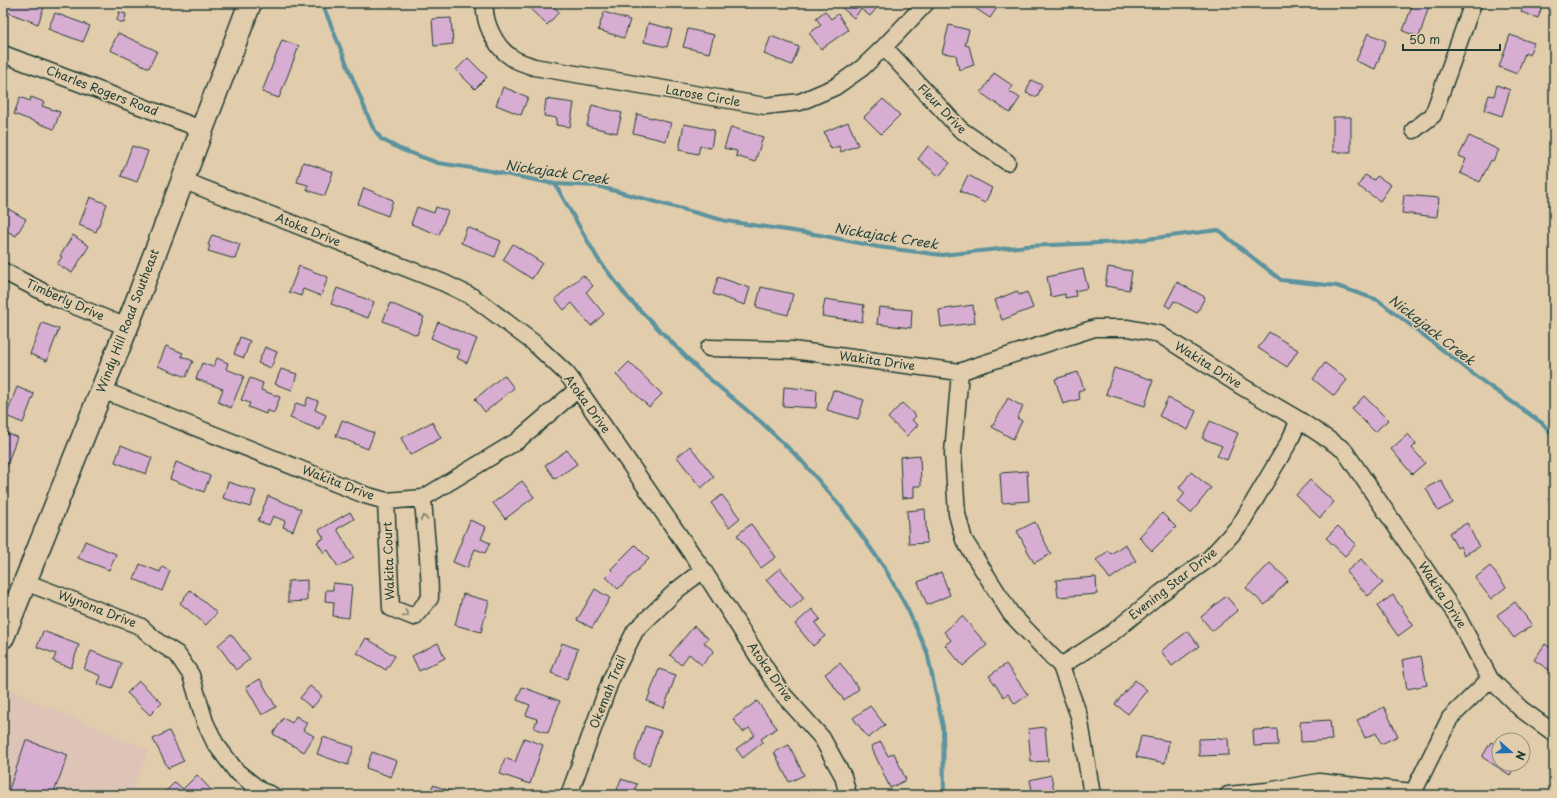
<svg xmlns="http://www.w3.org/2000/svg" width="1557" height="798" font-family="'Playpen Sans',sans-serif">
<rect width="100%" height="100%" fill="#e1ccab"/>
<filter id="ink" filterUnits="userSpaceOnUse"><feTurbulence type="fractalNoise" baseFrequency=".025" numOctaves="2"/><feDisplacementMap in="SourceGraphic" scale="8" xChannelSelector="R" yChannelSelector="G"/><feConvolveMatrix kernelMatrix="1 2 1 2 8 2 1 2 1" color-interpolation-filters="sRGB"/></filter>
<g filter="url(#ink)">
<path fill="#dec3b7" d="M6,689l142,61 -17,45h-128v-98z"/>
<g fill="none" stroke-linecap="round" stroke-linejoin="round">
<path stroke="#5b939e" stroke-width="4" d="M322,3l50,123 9,13 19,10 38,14 47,7 70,14 42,2 129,35 94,14 58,12 64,8 85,-9 96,-4 95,-12 63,50 56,6 41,14 107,83 57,40 12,13
M555,184l43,75 30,39 71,72 62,52 40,38 41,48 42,59 23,41 20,44 16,75 1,68"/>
</g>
<path fill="#d8add2" stroke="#1f3d34" d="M7,3h25l12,4 -6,17 -34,-13z
M524,3h26l9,9 -12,13z
M844,3h37l-11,13 -9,-7 -7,9 -13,-11z
M978,3h22l-10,15 -15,-10z
M1413,3h17l-11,34 -16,-6z
M1524,3h19l-5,15 -17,-6z
M825,11l6,8 7,-5 10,16 -27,19 -12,-16 12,-8 -5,-7z
M119,12l7,2 -2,9 -7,-2z
M604,12l26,8 -6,18 -26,-8z
M55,13l35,13 -7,16 -35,-13z
M451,18l2,26 -19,2 -2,-27z
M648,23l24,6 -5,18 -23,-5z
M949,25l20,5 -4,15 4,1 5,19 -15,5 -3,-15 -14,-2z
M688,29l26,6 -5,18 -26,-6z
M118,33l39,18 -8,17 -39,-18z
M1368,33l18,8 -11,28 -19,-8z
M1510,35l24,8 -5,12 -4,-2 -8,21 -18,-7z
M771,36l28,11 -7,18 -28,-11z
M282,40l17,6 -20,52 -17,-6z
M468,58l19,19 -12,12 -19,-19z
M994,73l19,13 -4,5 11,7 -10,15 -29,-20z
M1031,80l11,5 -5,12 -11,-4z
M1497,85l13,5 -8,26 -18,-6 5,-15 5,1z
M503,87l25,10 -7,18 -25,-10z
M20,97l10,4 1,-4 13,5 -2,4 18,6 -6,17 -40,-15z
M546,99l28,4 -4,24 -14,-2 1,-7 -13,-2z
M883,99l17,16 -19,19 -17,-17z
M592,105l30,8 -5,20 -30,-7z
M637,114l34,9 -5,18 -33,-8z
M1333,117h18v35h-18z
M848,122l10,23 -17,7 -2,-6 -8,3 -7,-17z
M684,124l30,6 -3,18 -11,-2 -2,8 -19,-4z
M731,127l32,10 -8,25 -19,-6 1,-5 -13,-3z
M1469,136l30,14 -6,11 -2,-1 -11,22 -20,-9 6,-14 -7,-3z
M132,146l16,5 -11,31 -16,-6z
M928,146l22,17 -11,13 -21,-17z
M303,162l30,10 -8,24 -18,-6 1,-5 -11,-3z
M968,175l24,13 -7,15 -25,-12z
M1365,175l9,5 3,-4 14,9 -11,16 -22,-15z
M364,188l29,12 -5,16 -30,-12z
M1404,195l35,3 -2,19 -35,-4z
M90,197l17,7 -11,28 -17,-7z
M3,206l23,13 -10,17 -13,-7z
M417,207l17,6 2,-6 12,4 -9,24 -28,-11z
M467,227l34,14 -6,16 -34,-14z
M73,235l16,11 -17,27 -15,-9 5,-7 -2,-1z
M212,235l28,9 -5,15 -27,-8 2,-5 -2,-1z
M513,244l29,19 -10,16 -29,-19z
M299,266l29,11 -7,19 -18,-7 -2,7 -12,-4z
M1108,267l24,4 -3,19 -24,-4z
M1552,267h2v32h-1z
M1083,269l5,19 -13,3 1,5 -11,2v-4l-14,3 -4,-20z
M583,275l10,11 -7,6 18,22 -13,12 -19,-23 -8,7 -9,-11z
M718,277l32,11 -5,17 -32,-11z
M1177,282l28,15 -8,16 -23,-12 -4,7 -5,-3z
M761,287l32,7 -5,21 -32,-8z
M337,288l37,14 -6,16 -37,-14z
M1017,291l2,4 8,-3 6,16 -31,12 -7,-20z
M825,299l39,6 -2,17 -40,-6z
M390,303l34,14 -7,18 -34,-14z
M973,305l2,18 -34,4 -2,-17z
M879,307l33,3 -1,18 -34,-4z
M438,322l39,17 -10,24 -10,-5 3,-7 -29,-13z
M42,323l17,6 -12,32 -17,-7z
M1269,332l29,18 -11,17 -29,-19z
M240,337l10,4 -6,17 -10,-4z
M166,346l17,7 -2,3 12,5 -7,16 -28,-11z
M265,347l12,5 -6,16 -13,-5z
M217,358l11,5 -2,6 18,7 -13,32 -13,-6 5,-13 -27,-10 6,-16 11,4z
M629,362l33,32 -13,13 -33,-32z
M1325,363l22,17 -13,16 -21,-17z
M1114,368l39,12 -8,26 -39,-12z
M281,369l16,5 -5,16 -17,-6z
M1078,372l6,17 -6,2 2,8 -17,5 -8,-25z
M504,375l10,13 -29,24 -10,-13z
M250,378l13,5 -2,7 19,7 -6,16 -7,-3 -1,4 -18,-7 2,-4 -9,-3z
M17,387l17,7 -11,29 -17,-7z
M784,387l33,3 -1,18 -33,-2z
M833,390l31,10 -6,19 -31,-9z
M1364,396l24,24 -13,12 -23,-23z
M308,397l10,4 -3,9 11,5 -6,15 -30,-12 6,-15 9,3z
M1008,398l15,9 -6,11 5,3 -9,18 -21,-12z
M1168,398l28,13 -8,19 -29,-14z
M902,403l14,13 -4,4 6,5 -11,11 -19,-18z
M342,420l32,13 -6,16 -32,-13z
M1210,421l28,12 -11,27 -10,-4 5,-10 -20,-8z
M432,422l9,16 -31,17 -9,-17z
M3,432l14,5 -11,31 -3,-1z
M1408,434l8,10 -4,4 13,15 -13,11 -21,-25z
M121,445l31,13 -6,16 -31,-12z
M690,446l24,31 -13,11 -24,-31z
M567,450l10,14 -22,15 -10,-14z
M920,455l1,31h-7v11l-12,1 -2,-41z
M176,462l34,14 -6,16 -34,-13z
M1027,471l2,30 -27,2 -2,-30z
M1191,472l20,16 -20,25 -13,-11 7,-9 -6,-5z
M1310,480l24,22 -14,16 -24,-23z
M1441,480l12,23 -15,8 -12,-23z
M522,481l12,16 -29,22 -12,-16z
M228,482l28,9 -6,16 -27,-9z
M722,495l18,23 -11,9 -18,-24z
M268,496l33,13 -8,22 -10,-4 2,-6 -12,-5 -4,9 -11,-4z
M925,509l2,34 -18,1 -2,-33z
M350,512l4,7 -17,10 17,29 -16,9 -10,-17 -4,3 -7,-11 7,-4 -5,-8z
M1162,513l14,14 -24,24 -13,-14z
M470,520l16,7 -5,12 9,4 -5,10 -10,-4 -8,19 -14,-6z
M1035,522l16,32 -17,9 -17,-32z
M1467,523l12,24 -15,8 -4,-9 -3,2 -8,-15z
M751,524l25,33 -15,11 -24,-33z
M1338,526l18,18 -11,12 -19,-18z
M85,541l31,13 -7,16 -31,-12z
M1125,544l11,17 -26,18 -14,-19 12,-9 3,3z
M635,545l14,14 -31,30 -12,-12 6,-6 -1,-2z
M1361,559l22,24 -15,13 -22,-24z
M1270,563l18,17 -23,25 -19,-17z
M140,564l20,8 2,-5 8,4 -8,20 -28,-12z
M1490,566l16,21 -15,12 -16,-21z
M780,568l24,30 -13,11 -25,-29z
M941,572l9,23 -23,10 -9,-23z
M1096,577l1,17 -39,3 -2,-17z
M307,580v21l-19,1v-21z
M333,583l19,2 -3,33 -16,-2 1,-14 -9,-1 1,-11h7z
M595,589l15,9 -18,30 -15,-8z
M190,590l27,23 -11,12 -26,-22z
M463,594l26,7 -8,31 -26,-7z
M1393,595l20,30 -15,11 -21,-30z
M1226,596l12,14 -26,21 -11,-14z
M1515,602l17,23 -18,13 -17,-23z
M812,609l8,10 -5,4 10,13 -12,10 -18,-22z
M962,616l25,29 -24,21 -18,-21 6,-5 -7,-8z
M694,626l14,12 -4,5 10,8 -12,14 -13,-11 -8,11 -11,-10z
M43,631l36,14 -8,23 -18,-7 3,-7 -19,-7z
M1188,631l11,15 -27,20 -11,-15z
M231,634l19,25 -14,11 -18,-25z
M366,638l29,18 -9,14 -29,-17z
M438,643l7,15 -26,13 -7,-15z
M562,643l16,6 -11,30 -16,-6z
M1545,644l9,6v23l-20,-13z
M91,651l31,12 -10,26 -14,-5 3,-8 -17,-7z
M1421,656l6,29 -20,4 -5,-29z
M840,663l19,26 -15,11 -19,-26z
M1006,664l22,31 -13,9 -7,-10 -4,3 -15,-21z
M659,669l17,6 -12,33 -17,-7z
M260,679l16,28 -14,8 -16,-28z
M1135,680l12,10 -19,24 -13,-10z
M139,681l23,22 -12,12 -23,-22z
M310,686l12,10 -10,12 -12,-10z
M522,687l38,14 -12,32 -14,-5 3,-9 -11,-4 4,-10 -13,-5z
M757,701l20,27 -16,11 2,3 -20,16 -7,-9 19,-14 -6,-7 -6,4 -10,-13z
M870,706l15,19 -17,13 -15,-20z
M1384,707l14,29 -17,8 -5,-11 -11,5 -8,-18z
M296,716l11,7 -4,7 11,6 -10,16 -31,-18 10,-16 9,5z
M1330,720l2,20 -31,2 -1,-20z
M645,726l16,5 -12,34 -15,-6z
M1045,727l3,34 -17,1 -3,-33z
M1277,729l1,16 -24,1 -1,-16z
M169,731l15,30 -16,7 -15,-29z
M1141,736l28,5 -4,22 -29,-6z
M323,737l31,10 -6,18 -31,-11z
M524,738l19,7 -13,39 -30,-10 5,-16 10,4z
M1228,738l1,17 -30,1v-17z
M26,740l42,15 -15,40h-46z
M881,742l7,14 6,-3 12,27 -16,8 -19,-42z
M1491,742l8,5v17h17l-6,11 -28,-18z
M789,745l15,30 -15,7 -15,-30z
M372,752l25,9 -6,16 -25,-9z
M197,775l19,20h-28l-2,-2 -2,2h-19l-1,-2 11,-11 8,7z
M1051,775l4,20h-22l-3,-15z
M621,779l16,5 -4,11h-18z
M433,785l28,10h-32z"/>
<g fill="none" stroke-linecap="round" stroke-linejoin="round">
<defs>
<path id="street" d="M485,3c-2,18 10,44 26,54 6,5 16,7 23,10l231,39 35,-4 35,-15 27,-19 22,-21 42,-44
M884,47l76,82 47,33
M3,54l198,75
M1414,130l19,-15 40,-112
M182,180l262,103 29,14 61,46 33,31 11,15 125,181 77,121 42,47 21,38 5,19
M3,271l50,26 74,30
M709,348l83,2 168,22 16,-6 119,-38h33l31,6 82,52 58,34 45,30 113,166 33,63 31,30 33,24
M960,372l-7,81 4,61 7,26 47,74 50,52 18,50 13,79
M102,390l263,105 21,6 37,-3 94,-57 61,-52
M386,501l5,107 23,9 16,-19c0,-34 -5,-66 -7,-100
M25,582l115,44 18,16 19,12 14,21 14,47 10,21 21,28 25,20 11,4
M1061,666l51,-33 49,-40 49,-35 30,-33 49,-83 10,-22
M569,795l42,-116 24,-48 42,-41 26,-20
M1228,795l39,-4 52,-9 94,10
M1412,795l38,-77 40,-39"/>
<path id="secondary" d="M3,637l124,-310 123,-324"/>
</defs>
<use href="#street" stroke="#1f3d34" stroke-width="19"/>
<use href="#secondary" stroke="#1f3d34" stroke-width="25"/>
<use href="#street" stroke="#e1ccab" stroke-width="16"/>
<use href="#secondary" stroke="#e1ccab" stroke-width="22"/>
</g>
<defs><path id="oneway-chevron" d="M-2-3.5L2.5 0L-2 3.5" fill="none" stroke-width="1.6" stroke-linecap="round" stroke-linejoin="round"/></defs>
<g stroke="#767d6a">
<use href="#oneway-chevron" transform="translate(424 518) rotate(-93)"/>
<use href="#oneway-chevron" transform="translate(406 614) rotate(21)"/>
</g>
</g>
<g text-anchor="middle" stroke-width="3.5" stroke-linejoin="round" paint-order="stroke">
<g font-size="12" fill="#1f3d34" stroke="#e1ccab">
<text transform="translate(102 91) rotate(21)" y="4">Charles Rogers Road</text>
<text transform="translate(703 96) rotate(10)" y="4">Larose Circle</text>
<text transform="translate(942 109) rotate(46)" y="4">Fleur Drive</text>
<text transform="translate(308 230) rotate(22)" y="4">Atoka Drive</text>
<text transform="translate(65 300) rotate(24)" y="4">Timberly Drive</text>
<text transform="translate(128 321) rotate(-69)" y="4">Windy Hill Road Southeast</text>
<text transform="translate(877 361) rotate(8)" y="4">Wakita Drive</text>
<text transform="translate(1208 365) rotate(32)" y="4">Wakita Drive</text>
<text transform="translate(587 404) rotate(54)" y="4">Atoka Drive</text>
<text transform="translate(338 483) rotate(21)" y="4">Wakita Drive</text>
<text transform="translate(389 561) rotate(-92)" y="4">Wakita Court</text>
<text transform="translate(1173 584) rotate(-38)" y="4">Evening Star Drive</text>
<text transform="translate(1442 595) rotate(57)" y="4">Wakita Drive</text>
<text transform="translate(97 609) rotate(21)" y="4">Wynona Drive</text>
<text transform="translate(770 672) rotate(55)" y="4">Atoka Drive</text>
<text transform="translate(608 692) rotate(-68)" y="4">Okemah Trail</text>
</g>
<g font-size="13" font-style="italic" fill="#24443d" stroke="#e1ccab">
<text transform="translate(557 172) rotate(8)" y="5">Nickajack Creek</text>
<text transform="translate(886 236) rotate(9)" y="5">Nickajack Creek</text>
<text transform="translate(1432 330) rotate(38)" y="5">Nickajack Creek</text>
</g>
</g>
<rect width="1557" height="798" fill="none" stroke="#e1ccab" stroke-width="16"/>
<rect x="8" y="8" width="1541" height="782" fill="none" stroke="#1f3d34" stroke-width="1.5" filter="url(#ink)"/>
<g transform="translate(1511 752) rotate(110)"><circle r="19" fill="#e1ccab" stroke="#93937b"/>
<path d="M0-3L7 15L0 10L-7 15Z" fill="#1f6fb2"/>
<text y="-6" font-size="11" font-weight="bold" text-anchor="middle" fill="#1f3d34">N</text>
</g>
<path d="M1403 44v6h97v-6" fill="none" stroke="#1f3d34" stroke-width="2"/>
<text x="1409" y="44" font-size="12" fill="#1f3d34" stroke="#e1ccab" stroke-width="3" paint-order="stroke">50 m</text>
</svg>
